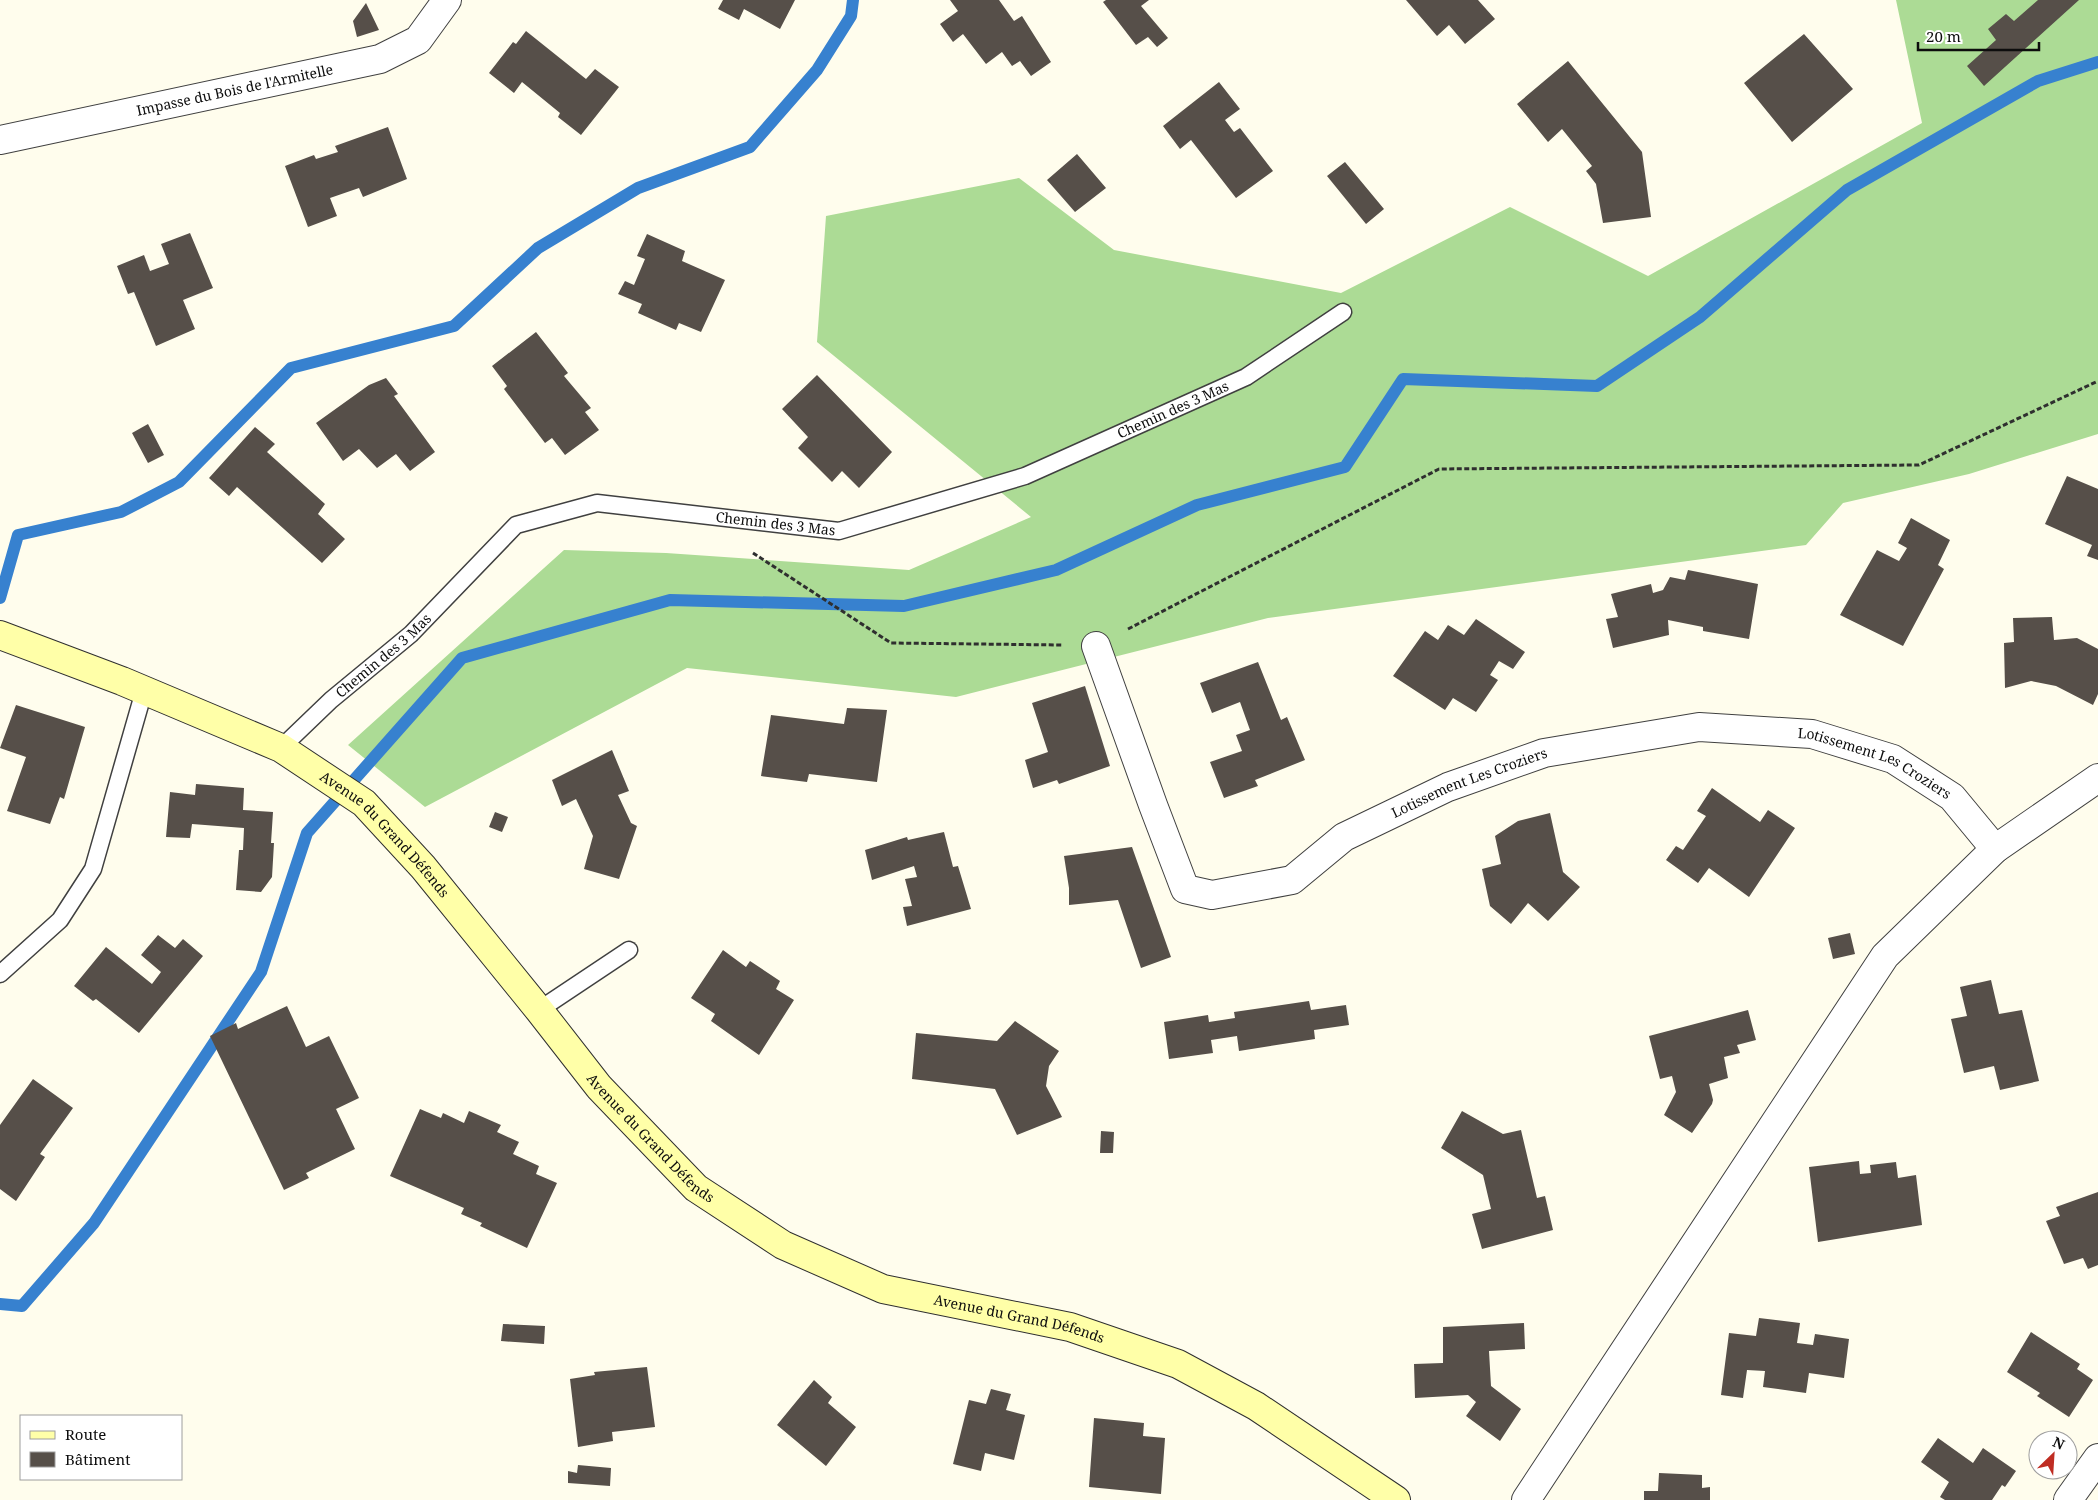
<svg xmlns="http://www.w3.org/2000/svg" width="2098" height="1500" font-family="'Noto Serif',serif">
<rect width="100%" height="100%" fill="#fffded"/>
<path fill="#acdb95" d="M1896,0h202v434l-129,40 -126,29 -37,42 -538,73 -312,79 -269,-29 -262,139 -77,-62 216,-195 102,3 243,17 122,-53 -214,-175 9,-126 193,-38 95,72 227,43 169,-86 138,69 274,-153z"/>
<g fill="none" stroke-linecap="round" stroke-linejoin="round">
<path stroke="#3781cf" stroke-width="12" d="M0,598l18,-63 103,-23 58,-30 112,-114 163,-42 84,-78 100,-60 112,-41 67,-77 34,-54 2,-16
M0,1304l22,2 72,-83 167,-251 46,-139 155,-175 208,-58 234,6 152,-36 141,-65 148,-38 58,-88 194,7 103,-69 147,-127 191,-109 60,-19"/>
</g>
<path fill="#564f49" d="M723,0h72l-15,29 -36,-20 -5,11 -21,-11z
M950,0h49l15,21 8,-5 29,46 -20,14 -11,-15 -8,5 -10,-14 -16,12 -23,-30 -10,8 -13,-18 18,-13z
M1106,0h43l-8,6 27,32 -11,9 -9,-10 -12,8 -33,-43z
M1406,0h72l17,19 -30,25 -16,-19 -12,11z
M2038,0h41l-95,86 -17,-20 29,-26 -8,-11 18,-15 8,7z
M366,3l13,27 -22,7 -4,-16z
M526,31l60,48 9,-10 24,18 -38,48 -23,-18 2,-4 -38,-31 -8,11 -25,-20 24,-31 3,2z
M1804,34l49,55 -61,53 -48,-59z
M1568,61l74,91 9,65 -48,6 -7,-39 -10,-13 6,-5 -30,-37 -14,13 -31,-38z
M1219,82l21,27 -15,11 9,12 6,-4 33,43 -37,27 -45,-58 -11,9 -17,-23z
M388,127l19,52 -44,18 -4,-9 -29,10 7,18 -29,11 -23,-61 29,-11 2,4 22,-7 -3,-6z
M1077,154l29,34 -31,24 -28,-32z
M1345,162l39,47 -18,15 -39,-48z
M190,233l23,55 -30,12 12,29 -39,17 -22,-54 -6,2 -11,-28 27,-11 6,16 19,-7 -8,-20z
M647,234l38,17 -3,10 43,19 -24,52 -22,-9 -3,7 -38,-17 4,-9 -24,-10 7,-13 9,4 11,-26 -8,-3z
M536,332l32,41 -4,3 27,32 -6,4 14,18 -34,25 -13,-17 -7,5 -41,-54 3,-3 -15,-20z
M817,375l75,77 -33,36 -17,-17 -10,11 -34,-34 10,-11 -26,-28z
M386,378l12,16 -4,2 41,56 -25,19 -14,-17 -19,14 -18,-19 -16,12 -27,-38 53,-38z
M148,424l16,31 -16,8 -16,-30z
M255,427l20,17 -8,8 58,52 -7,10 27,25 -23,24 -85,-76 -8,9 -20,-18z
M2067,476l31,13v71l-11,-4 5,-11 -47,-21z
M1911,518l39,22 -12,25 6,4 -41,77 -63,-31 37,-65 22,11 8,-13 -9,-5z
M1688,570l70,14 -9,55 -46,-8v-4l-35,-7 1,15 -56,13 -7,-29 12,-2 -7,-23 40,-10 2,9 10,-3 7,-13 15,3z
M2052,617l2,23 23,-2 21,11v45l-5,11 -37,-19 -25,-5 -26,7 -1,-45 10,-1 -1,-24z
M1476,619l49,33 -12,17 -14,-8 -9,14 8,5 -22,32 -23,-14 -8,12 -52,-34 32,-45 13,9 10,-15 16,10z
M1258,662l23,58 6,-3 18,43 -50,20 3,6 -34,12 -14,-36 32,-11 -6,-16 14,-5 -10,-28 -28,11 -12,-30z
M1085,686l25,80 -51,18 -2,-4 -24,8 -8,-28 23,-8 -16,-49z
M16,705l69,22 -21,72 -4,-2 -10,27 -43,-13 19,-54 -26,-9z
M847,708l40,2 -10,72 -68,-8 -2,8 -46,-6 10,-61 73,9z
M612,750l17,41 -11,4 13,28 6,3 -18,53 -35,-10 9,-33 -17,-37 -14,7 -10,-26z
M196,784l48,4 -1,22 30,2 -2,31h3l-2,34 -11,15 -25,-2 3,-40h4l1,-22 -52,-4 -2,14 -24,-1 4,-45 25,3z
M1712,788l48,34 8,-12 27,18 -46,69 -40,-29 -11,15 -32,-23 10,-14 7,4 23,-34 -9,-5z
M495,812l13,5 -6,15 -13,-5z
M1550,813l13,59 17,15 -32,34 -20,-18 -17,21 -21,-18 -8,-37 19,-5 -6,-28 23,-15z
M944,832l9,35 5,-1 13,43 -64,17 -4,-19 9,-1 -7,-27 12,-2 -3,-11 -42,14 -7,-30 42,-13 1,3z
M1132,847l39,110 -30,11 -23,-68 -49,5v-17l-5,-32z
M1850,933l5,21 -22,5 -5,-21z
M158,935l17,13 8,-9 20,17 -64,77 -43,-34 -3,2 -19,-15 32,-39 46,37 9,-12 -20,-17z
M723,950l23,17 4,-6 30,20 -4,8 18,11 -35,55 -48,-34 4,-7 -24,-16z
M1991,980l8,34 23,-4 17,71 -39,9 -6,-24 -30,7 -13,-54 16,-3 -7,-29z
M1309,1001l2,9 35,-5 3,20 -35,5 1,9 -76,12 -2,-15 -26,4 2,13 -44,6 -5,-37 44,-7 1,7 26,-4 -1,-6z
M287,1006l19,41 23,-11 30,62 -23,11 19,40 -49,24 3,5 -25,12 -74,-154 26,-13 2,6z
M1748,1010l8,30 -19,5 3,8 -16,4 4,21 -19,6 4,16 -1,4 -20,29 -28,-18 12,-23 -4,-16 -12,3 -11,-43z
M1015,1021l44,30 -10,15 -3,20 16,31 -45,18 -22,-46 -83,-10 4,-46 81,8z
M33,1079l40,29 -33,46 5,3 -29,44 -16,-12v-64z
M420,1109l21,9 2,-5 21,10 5,-12 32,14 -4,7 22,10 -6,12 26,12 -3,8 21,9 -30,65 -47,-22 2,-3 -21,-9 3,-6 -74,-32z
M1462,1111l41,23 18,-4 16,68 8,-2 8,34 -71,19 -10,-35 19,-5 -8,-34 -42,-27z
M1101,1131l13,1 -1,21h-13z
M1859,1161l1,13 11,-1 -1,-8 26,-3 2,16 18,-3 6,50 -104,17 -9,-75z
M2098,1192v73l-10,4 -5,-11 -19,6 -18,-43 14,-5 -4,-9z
M1759,1318l41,5 -3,20 16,2 2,-11 34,5 -5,39 -35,-5 -3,20 -43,-6 2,-16 -18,-1 -4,28 -22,-3 8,-62 27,3z
M1524,1323l1,26 -36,2 2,35 30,23 -21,32 -34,-25 10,-14 -8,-7 -53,3 -1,-34 29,-1v-36z
M503,1324l42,2 -1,18 -43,-3z
M2031,1332l49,32 -3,5 16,11 -24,37 -32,-21 3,-3 -33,-21z
M647,1367l8,60 -43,5 1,9 -35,6 -8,-68 25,-4 -1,-3z
M814,1380l18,17 -4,6 28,24 -30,39 -49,-41z
M991,1389l20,5 -5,16 19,5 -11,45 -29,-7 -4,18 -28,-7 16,-64 17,4z
M1094,1418l50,5 -1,13 22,2 -4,56 -72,-7z
M1938,1438l35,25 10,-15 33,23 -11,16 -3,-2 -10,15h-47l-5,-3 9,-15 -28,-20z
M578,1465l33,3 -1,18 -42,-3v-12l9,2z
M1659,1473l43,2v13l8,-1v13h-66v-9h14z"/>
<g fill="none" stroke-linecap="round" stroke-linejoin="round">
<defs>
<g id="lane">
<path id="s1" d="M281,748l50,-48 80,-66 105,-109 81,-22 242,28 186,-55 221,-99 97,-65"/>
<path d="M0,974l60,-54 33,-51 51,-178"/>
<path d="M539,1010l90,-60"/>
</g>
<g id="street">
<path id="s2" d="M0,140l380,-81 38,-19 29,-40"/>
<path id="s3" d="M1096,646l57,159 32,84 27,6 80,-15 52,-43 104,-50 96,-34 155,-26 113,7 81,25 59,38 43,52"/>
<path d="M1526,1500l359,-544 110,-107 103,-71"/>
<path d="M2068,1500l30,-42"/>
</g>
<g id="secondary">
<path id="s4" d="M0,635l122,46 159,67 83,55 59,64 116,143 60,77 97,101 87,57 100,44 187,38 108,37 78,42 140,94"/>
</g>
</defs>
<use href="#lane" stroke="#404040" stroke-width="19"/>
<use href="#street" stroke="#404040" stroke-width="30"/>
<use href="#secondary" stroke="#2f2f2f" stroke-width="30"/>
<path stroke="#2f2f2f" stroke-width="3" stroke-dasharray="5 2.5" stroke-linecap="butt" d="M753,553l138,90 172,2
M1128,629l311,-160 480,-4 179,-84"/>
<use href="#lane" stroke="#fff" stroke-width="16"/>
<use href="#street" stroke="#fff" stroke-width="28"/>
<use href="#secondary" stroke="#ffffa8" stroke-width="28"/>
</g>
<g text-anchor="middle" stroke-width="5" stroke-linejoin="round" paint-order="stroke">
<g font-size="14" fill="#0d0d0d" stroke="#fff">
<text dy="5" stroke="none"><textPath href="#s2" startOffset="240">Impasse du Bois de l'Armitelle</textPath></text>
<text dy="5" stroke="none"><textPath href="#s1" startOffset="1008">Chemin des 3 Mas</textPath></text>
<text dy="5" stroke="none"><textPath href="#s1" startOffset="588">Chemin des 3 Mas</textPath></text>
<text dy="5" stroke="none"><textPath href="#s1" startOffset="138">Chemin des 3 Mas</textPath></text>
<text dy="5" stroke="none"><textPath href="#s3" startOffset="992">Lotissement Les Croziers</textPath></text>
<text dy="5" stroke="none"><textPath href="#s3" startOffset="572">Lotissement Les Croziers</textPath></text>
<text dy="5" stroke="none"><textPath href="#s4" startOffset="439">Avenue du Grand Défends</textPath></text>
<text dy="5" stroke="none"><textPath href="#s4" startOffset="844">Avenue du Grand Défends</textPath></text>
<text dy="5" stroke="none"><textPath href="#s4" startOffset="1264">Avenue du Grand Défends</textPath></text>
</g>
</g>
<rect x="20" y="1415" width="162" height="65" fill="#ffffff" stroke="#9e9e9e"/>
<rect x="30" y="1431" width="25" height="8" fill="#ffffa8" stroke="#9e9e9e"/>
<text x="65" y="1440" font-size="15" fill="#0d0d0d">Route</text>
<rect x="30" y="1452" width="25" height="15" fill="#564f49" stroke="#9e9e9e"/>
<text x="65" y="1465" font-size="15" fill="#0d0d0d">Bâtiment</text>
<g transform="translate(2053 1455) rotate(25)"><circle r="24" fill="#ffffff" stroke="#9e9e9e"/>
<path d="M0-4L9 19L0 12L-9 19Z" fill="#bf2d23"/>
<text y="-8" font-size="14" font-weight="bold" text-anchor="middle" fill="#0d0d0d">N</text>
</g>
<path d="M1918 42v8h121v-8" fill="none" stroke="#0d0d0d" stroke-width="2.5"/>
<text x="1926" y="42" font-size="15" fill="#0d0d0d" stroke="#ffffff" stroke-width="4" paint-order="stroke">20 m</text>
</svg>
